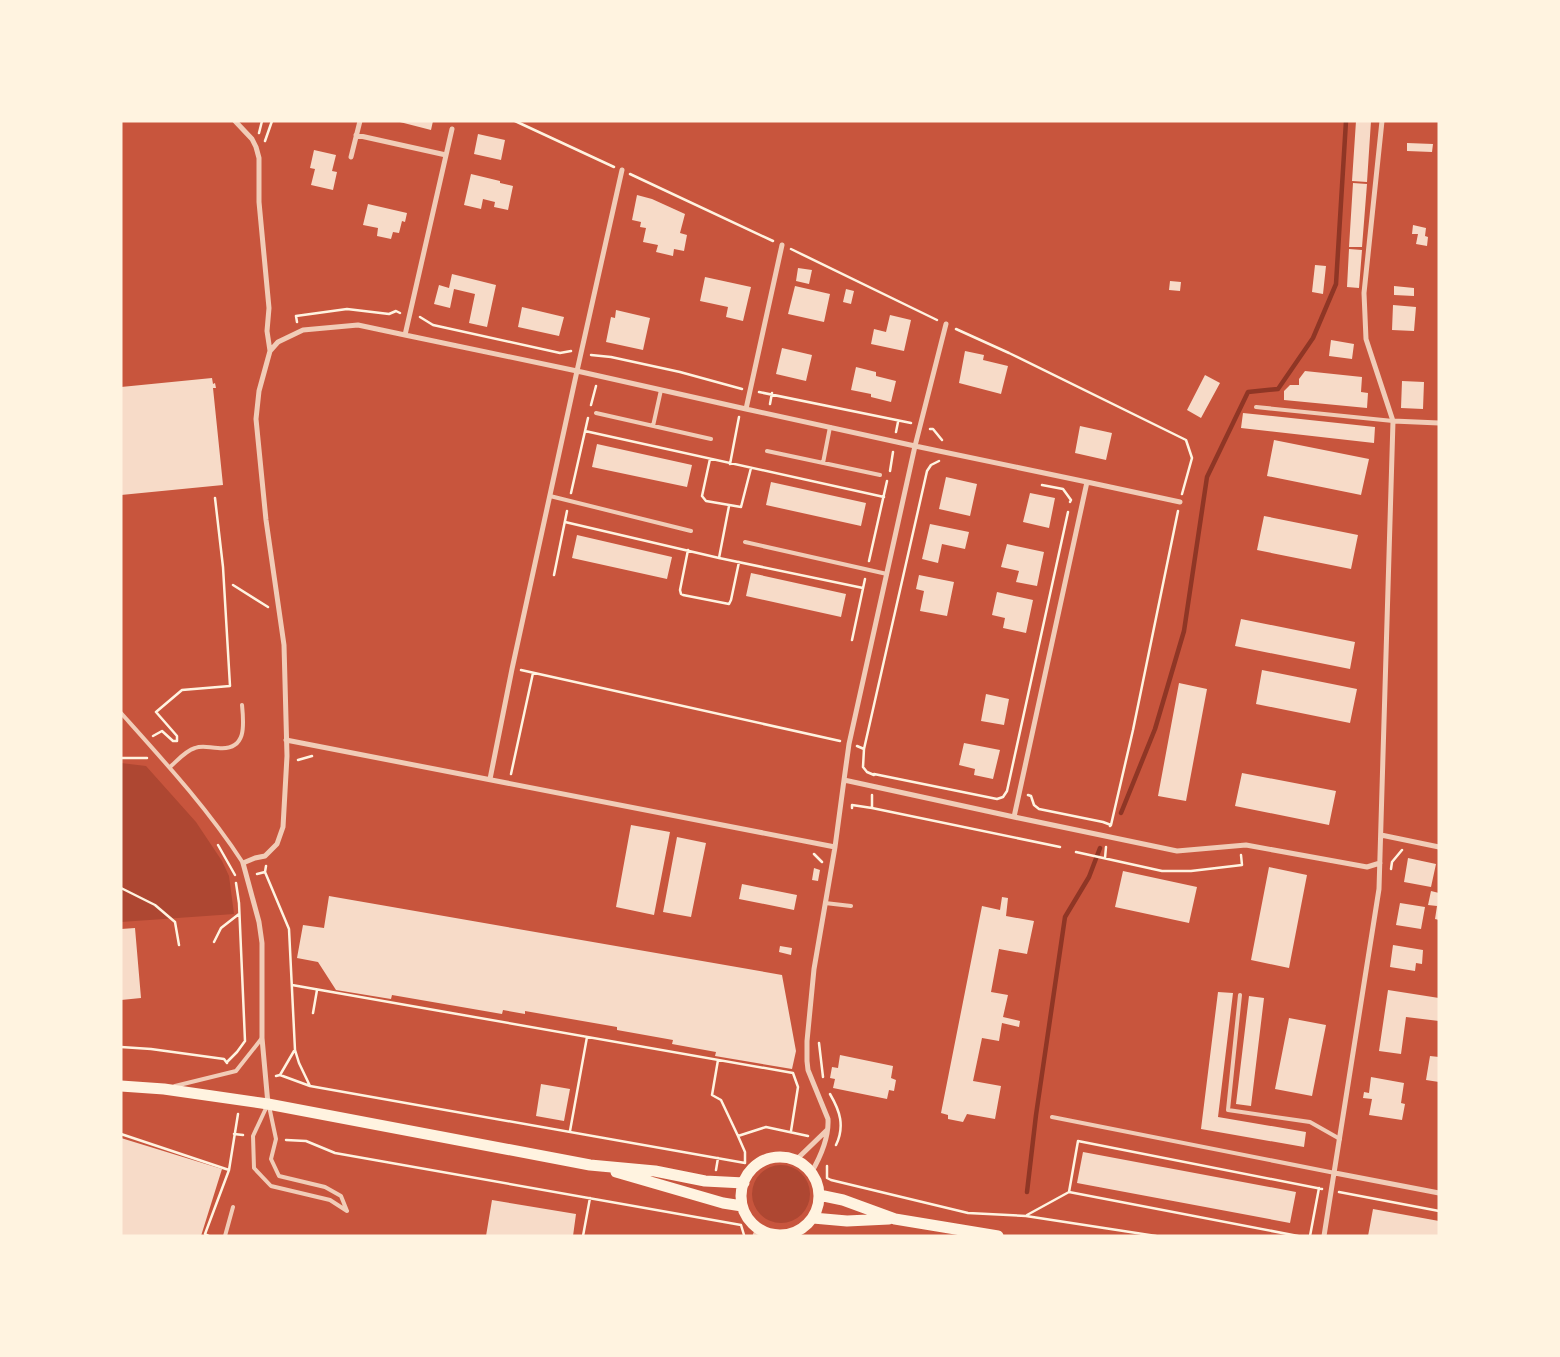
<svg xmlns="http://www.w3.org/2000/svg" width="1560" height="1357" font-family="Poppins,sans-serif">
<rect width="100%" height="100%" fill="#c8553d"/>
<path fill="#ae4732" d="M121,763l25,3 50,56 26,39 7,15 5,38 -113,8z
M752 1194a29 29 0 1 1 58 0a29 29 0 1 1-58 0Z"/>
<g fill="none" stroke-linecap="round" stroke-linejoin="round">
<path stroke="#8f3625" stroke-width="4.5" d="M1121,813l34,-84 29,-98 23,-154 41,-85 30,-3 35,-51 23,-54 10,-163
M1027,1192l9,-77 29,-198 24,-40 11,-29"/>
</g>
<path fill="#f7dbc8" d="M396,121h37l-2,9z
M1356,121h15l-4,61 -15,-1z
M478,134l27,6 -4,20 -27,-6z
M1407,143l26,1 -1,8 -25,-1z
M314,150l22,5 -4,16 5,1 -4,18 -22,-5 4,-16 -5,-1z
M471,174l29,7v2l13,3 -5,24 -14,-3 1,-5 -12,-3 -2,10 -17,-4z
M1353,183l14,1 -5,63h-13z
M637,195l15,4 33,15 -5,19 7,2 -3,16 -10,-2 -1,7 -17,-4 2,-7 -15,-3 3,-14 -6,-1 1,-5 -9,-2z
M368,204l39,9 -2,9 -3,-1 -3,12 -6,-1 -2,7 -14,-3 1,-8 -15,-3z
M1413,225l13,3 -1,8 3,1 -1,9 -11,-2 2,-10h-6z
M1349,249l13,1 -3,38 -12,-1z
M1315,265l11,1 -3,28 -11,-2z
M798,268l14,2 -3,14 -13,-3z
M452,274l44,11 -9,42 -18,-4 6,-29 -21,-5 -4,19 -16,-4 5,-19 10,3z
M705,277l46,10 -8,34 -17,-4 2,-10 -28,-6z
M1170,281l11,1 -1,9 -11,-1z
M795,286l35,8 -6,28 -36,-8z
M1394,286l20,2v8l-20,-1z
M846,289l8,2 -3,13 -8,-2z
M1393,305l23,2 -2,24 -22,-1z
M522,307l42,10 -5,19 -41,-9z
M616,310l34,8 -7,32 -37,-8 5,-25 4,1z
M890,315l21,5 -7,31 -33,-7 3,-15 12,3z
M1331,340l23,4 -2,15 -23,-3z
M782,348l30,7 -6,26 -30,-7z
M965,351l19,4 -1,5 25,6 -7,28 -42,-11z
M856,367l20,5v4l20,5 -5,21 -20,-5v-3l-20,-4z
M1305,371l57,6 -1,15 7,1 -1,15 -83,-8v-9l6,-6h9v-6z
M1205,375l15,8 -19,35 -14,-8z
M212,378l1,6 2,-1 1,5h-3l10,97 -102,10v-108z
M1402,381l22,1 -1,27 -22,-1z
M1243,413l132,14 -1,16 -133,-15z
M1080,426l32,7 -6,27 -31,-7z
M1274,440l95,19 -8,36 -94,-19z
M597,444l95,21 -5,22 -95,-20z
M946,477l31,7 -7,32 -31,-7z
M771,482l95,21 -5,23 -95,-21z
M1030,493l25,5 -6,30 -26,-6z
M1264,516l94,19 -7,34 -94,-19z
M930,524l39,8 -4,17 -23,-5 -4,19 -16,-4z
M577,535l95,22 -5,22 -95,-21z
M1007,544l37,8 -7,34 -21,-4 3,-11 -18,-4z
M751,573l95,21 -5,23 -95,-21z
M919,575l35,7 -7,34 -27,-5 4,-20 -8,-2z
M997,592l36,8 -7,33 -23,-5 2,-10 -13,-3z
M1241,619l114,23 -5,27 -115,-23z
M1262,670l95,19 -7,34 -94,-19z
M1179,683l28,6 -21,112 -28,-5z
M986,694l23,5 -5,26 -23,-4z
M964,743l36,7 -7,29 -19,-4 1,-6 -16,-4z
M1242,773l94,18 -7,34 -94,-19z
M631,825l39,7 -16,83 -38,-8z
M677,837l29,6 -15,74 -28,-5z
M1408,858l28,6 -5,23 -27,-5z
M1269,867l38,8 -18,93 -38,-8z
M814,868l6,2 -2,11 -6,-1z
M1123,871l74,16 -8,36 -74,-16z
M742,884l55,11 -3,15 -55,-11z
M1431,891l8,2v27l-4,-1 2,-13 -9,-1z
M329,896l453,79 14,76 -4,18 -77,-13 1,-4 -44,-8 1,-4 -56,-10v-3l-92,-16v3l-22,-4 -1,4 -110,-19 -1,4 -55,-9 -18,-28 -21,-4 6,-33 21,3z
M1002,897l6,1 -2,18 28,5 -7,33 -28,-5 -8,43 17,3 -5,22 17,4 -1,6 -17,-4 -3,18 -17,-3 -9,43 28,5 -6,33 -28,-5 -4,8 -15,-3v-4l-7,-2 41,-207 18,4z
M1400,903l25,4 -4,22 -25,-4z
M135,928l6,70 -20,2v-71z
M1393,945l30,5 -1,14 -6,-1 -1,8 -25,-4z
M780,946l12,2 -1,7 -12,-3z
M1388,990l51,8v23l-33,-4 -5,37 -22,-3z
M1218,992l15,1 -15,124 88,15 -2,15 -103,-18z
M1249,996l15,2 -13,108 -15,-2z
M1289,1018l37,7 -14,71 -37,-7z
M840,1055l53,11 -2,12 5,2 -2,11 -5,-1 -2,9 -54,-11 2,-9 -5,-1 2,-11 6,1z
M1430,1056l9,1v25l-13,-2z
M1371,1077l33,6 -3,20 4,1 -3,16 -33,-5 3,-16 -9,-1 1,-6 5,1z
M541,1084l29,5 -6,32 -28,-5z
M121,1138l101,31 -21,67h-80z
M1083,1152l213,40 -6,31 -213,-40z
M492,1200l84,14 -3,22h-87z
M1373,1209l66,12v15h-71z"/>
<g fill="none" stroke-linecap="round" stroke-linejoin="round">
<path stroke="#fff3e0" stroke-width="2.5" d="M515,121l99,46
M259,133l3,-12
M265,141l7,-20
M630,174l143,67
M791,249l146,71
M420,317l13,8 127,28 11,-2
M297,322l-1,-6 51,-7 42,5 7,-3 4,2
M956,329l53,24 177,87 6,18 -10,36
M591,355l20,2 69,15 62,17
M759,392l152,31
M770,404l2,-11
M591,405l5,-19
M930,429h3l9,11
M585,431l299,66
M896,432l2,-10
M710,459l-8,37 4,5 35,6 10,-39
M730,464l9,-47
M890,471l3,-19
M1042,485l21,4 8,11 -1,2
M571,493l17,-75
M565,522l154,36 144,30
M688,550l-8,40 1,4 2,1 46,9 2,-4 8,-38
M719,558l10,-52
M869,561l18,-80
M554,575l13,-64
M233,585l35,22
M852,640l13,-61
M521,670l319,71
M153,736l9,-5 11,10h4v-5l-21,-24 26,-22 48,-4 -7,-119 -8,-69
M857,746l7,3 -1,18 4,5 7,3
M864,749l63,-278 4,-6 8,-4
M121,758h26
M298,760l14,-4
M511,774l22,-101
M874,774l123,25 6,-2 4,-6 61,-279
M872,795v12
M1028,795l3,1 3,9 5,4 64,13 8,3 -1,1
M852,808v-3l20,3 188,39
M1111,825l22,-95 45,-219
M218,845l17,30
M1076,852l86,19h29l51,-6 -1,-10
M814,854l8,8
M1105,858l1,-11
M1391,869l1,-7 10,-12
M265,872l1,-6
M257,874l8,-2 24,57 6,121 4,13 11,23
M121,888l34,17 20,17 4,23
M214,942l7,-14 18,-14
M292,985l501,88 5,14 -7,44
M313,1013l4,-23
M819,1043l4,34
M121,1047l30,2 73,10 3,4
M718,1060l-6,35 9,5 17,36
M227,1062l10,-10 8,-11 -6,-138 -3,-20
M280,1075l14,-24
M276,1076l4,-1 30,11 435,77v-11l-7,-16 28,-9 42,9
M830,1094c10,17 15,32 6,51
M570,1131l17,-94
M121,1134l108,36
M234,1134l9,1
M286,1140l20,1 29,12 406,72 3,10
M827,1166v12l4,2 137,33 58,3 130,20
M716,1170l2,-12
M1339,1192l100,19
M1027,1215l42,-23
M209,1236l-4,-2 24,-64 9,-56
M583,1236l7,-38
M1298,1236l-229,-44 9,-51 244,48
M1310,1236l9,-48"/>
<path stroke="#f1ccb7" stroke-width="4" d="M1256,407l137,14
M596,413l115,26
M653,426l8,-36
M767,451l113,24
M823,463l7,-36
M550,496l141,35
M745,542l142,32
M121,713c43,48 87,96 122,150
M170,767c7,-6 15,-16 25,-19 8,-3 15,0 23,0 29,3 26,-23 24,-43
M825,903l26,3
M1240,995l-12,115 82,12 30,17
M175,1086l61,-15 26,-33
M267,1106l-14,30 1,32 17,18 59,14 17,11
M269,1106l7,33 -5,20 8,17 46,11 16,9 6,15
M1052,1117l283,56
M225,1236l8,-29"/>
<path stroke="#f1ccb7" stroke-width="5" d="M235,121l17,18 4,8 3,11v44l10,106 -2,23 3,20 -11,40 -3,28 10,101 18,125 3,111 -4,71 -6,17 -12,12 -10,2 -12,5 16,59 3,21v95l6,66
M356,135l90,20
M351,157l9,-36
M782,245l-36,164 169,37 31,-122
M405,335l172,36 45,-201
M270,351l8,-9 25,-12 55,-5 47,10 47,-206
M1393,421l46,2
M1087,482l93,20
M286,740l549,107
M490,779l22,-110 65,-298 169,38
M844,780l5,-36 66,-298 172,36 -73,335 163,34 69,-6 121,22 13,-4
M1381,835l58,12
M796,1160l31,-30
M811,1173c10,-17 18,-35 17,-54l-20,-49 -1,-9v-20l7,-72 21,-122 9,-67 170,37
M1335,1173l104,20
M755,1236l3,-8
M782,1236v-1
M1324,1236l55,-347 14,-468 -27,-82 -2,-46 18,-172"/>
<path stroke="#fff3e0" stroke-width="11" d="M121,1086l43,3 104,15 322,61 65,6 50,10 39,2
M741 1196a39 39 0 1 1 78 0a39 39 0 1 1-78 0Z
M616,1172l107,31 19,3
M819,1195l24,5 52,19 103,17
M813,1218l34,3 42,-2"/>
</g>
<rect width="1560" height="1357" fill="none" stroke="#fff3e0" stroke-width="245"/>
</svg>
